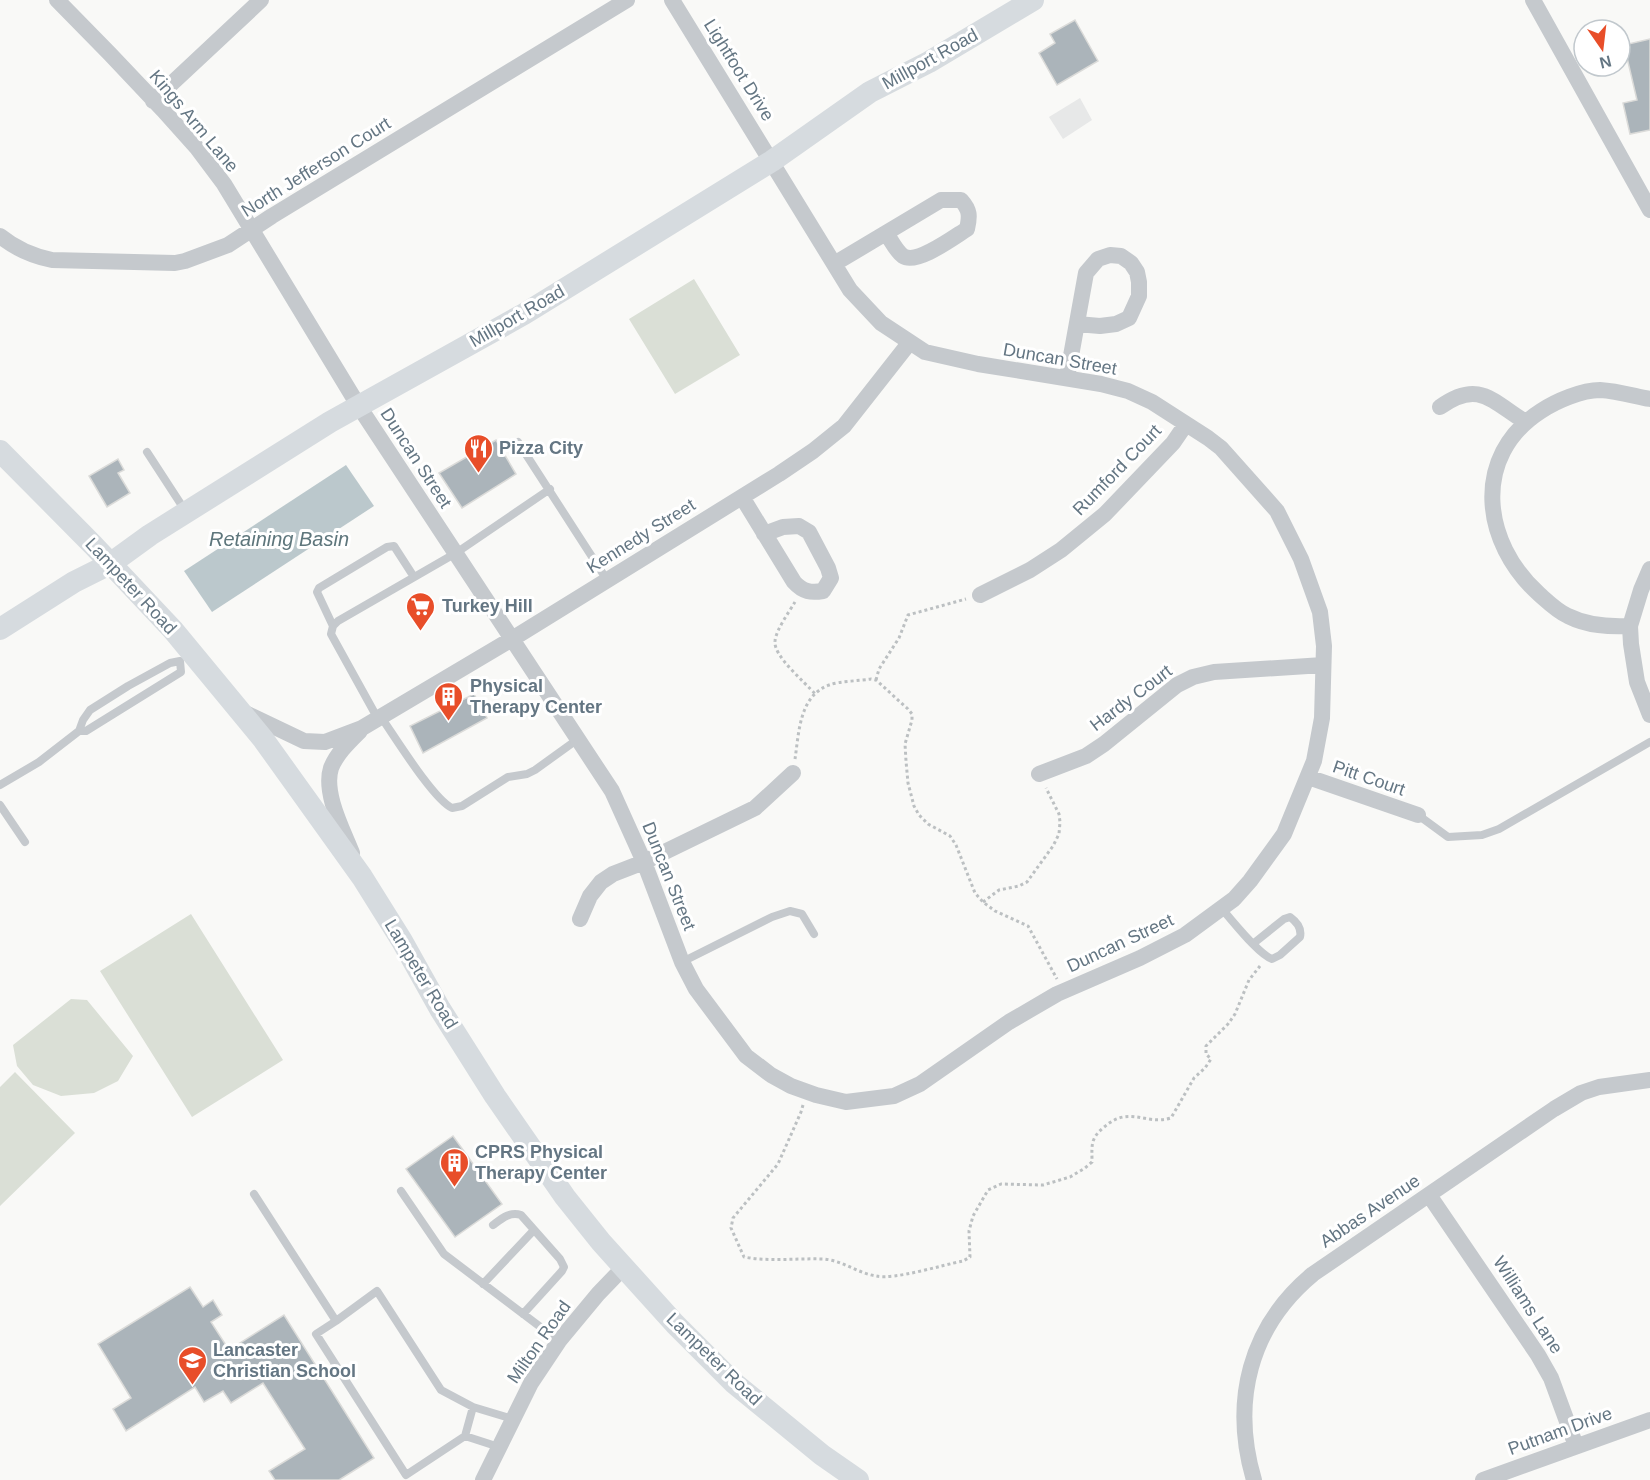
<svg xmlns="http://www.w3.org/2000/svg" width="1650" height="1480" font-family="Arial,sans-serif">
<rect width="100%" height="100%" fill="#f9f9f7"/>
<path fill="#e7e8e8" d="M1080,98l12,22 -29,19 -14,-22z"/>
<path fill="#dadfd6" d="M694,279l46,76 -65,39 -46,-75z
M191,914l92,146 -91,57 -92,-146z
M71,999l16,1 46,56 -15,25 -24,12 -33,3 -28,-11 -16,-19 -4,-21z
M15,1072l60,61 -75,73v-119z"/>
<path fill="#bbc8cc" d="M346,465l28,41 -162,106 -28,-41z"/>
<path fill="#abb4ba" stroke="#dbdbd9" stroke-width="1.5" d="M1075,20l23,41 -41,24 -18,-32 16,-10 -5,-9z
M1650,39v91l-20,4 -7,-31 14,-3 -13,-55z
M496,440l20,34 -54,34 -23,-35z
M118,459l6,11 -6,3 12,20 -23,14 -18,-31z
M474,694l13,24 -64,35 -13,-27z
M453,1136l49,68 -47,33 -49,-68z
M190,1287l13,20 10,-7 9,15 -11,7 18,28 55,-35 90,143 -35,22h-64l-6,-9 36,-22 -42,-66 -32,20 -8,-12 -19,11 -9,-15 -69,44 -13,-22 18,-11 -33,-54z"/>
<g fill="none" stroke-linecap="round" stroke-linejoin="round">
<path stroke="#bcc0c2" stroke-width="3" stroke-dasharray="3 3" stroke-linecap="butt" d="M795,602c-6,10 -19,28 -20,39 -2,15 30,41 40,53
M876,680l3,-11 20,-31 9,-23 58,-16
M795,759c4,-26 4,-63 34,-74 11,-4 30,-4 42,-6l5,1 32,29 4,5v6l-7,24 1,17 2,22 6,23 5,9 9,9 22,12 6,9 19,48 8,9 12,9 33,15 29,53
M983,902l16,-12 20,-4 8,-4 26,-36 6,-12 1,-12 -1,-8 -13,-26
M803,1105l-2,7 -23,52 -45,54 -2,10 13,29c26,5 52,1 79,2 19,1 34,14 53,17 19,4 66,-11 87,-15l7,-4 -1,-26 4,-15 15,-26 13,-6 42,1 27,-8 15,-9 7,-6c0,-16 -2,-23 11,-34 27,-24 41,-2 68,-10l23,-40 11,-10 6,-9 -5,-5v-8l22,-22 7,-10 14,-34 11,-14"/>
<path stroke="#c5c9cd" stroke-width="8" d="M518,442l89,138
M147,452l39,60
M333,626l-16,-34 2,-4 68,-41 7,-1 20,31
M381,717c14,20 52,82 71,91l10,-2 46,-29 19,-3 8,-4 43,-31
M378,719l-47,-85 2,-8 5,-5 118,-68 94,-64
M0,785l39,-23 40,-31h7l95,-59 -1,-11 -10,2 -42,23 -38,24 -7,10 -4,11
M0,805l25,37
M1418,815l30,22 34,-2 17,-6 151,-87
M1221,908c12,13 37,46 51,51l8,-4 20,-18c2,-9 -3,-15 -10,-20l-6,2 -30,24
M682,962l90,-45 18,-6 12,3 12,20
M401,1191l43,63 115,87
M254,1194l82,127 41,-30 64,99 32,17 -8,29 -59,39 -90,-141 20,-13
M493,1225c8,-6 17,-14 28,-10l39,44 4,8 -2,4 -39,43
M483,1284l51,-54
M473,1407l40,12
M465,1436l34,11"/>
<path stroke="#c5c9cd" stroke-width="16" d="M57,0l53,54 53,56 34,38 27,36 134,221 254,386 32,71 38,100 14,27 50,67 25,19 20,11 25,9 30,7 48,-6 26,-12 89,-62 48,-28 83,-36 45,-23 49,-36 16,-18 34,-47 30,-73 8,-43 2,-72 -4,-34 -19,-53 -24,-48 -56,-63 -13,-10 -56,-36 -24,-11 -27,-7 -123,-20 -53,-12 -44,-29 -31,-33 -178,-290
M1533,0l117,210
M153,101l108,-101
M0,236c16,13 32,20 52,24l123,3 10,-2 43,-16 44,-29 355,-216
M834,264l107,-64h20c9,10 9,16 6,29 -13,8 -50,36 -64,27 -7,-5 -12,-16 -17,-23
M1067,378l19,-105 12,-14 12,-4 11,1 10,7 6,9 2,10v14l-10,22 -13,6 -16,2 -23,-2
M1440,407c38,-27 51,-7 84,14
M742,497l52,85c9,10 17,11 29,9l8,-13 -3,-10 -19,-36 -10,-6 -16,1 -19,7
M1650,569l-9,21 -11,36 1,18 6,38 13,33
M980,595l50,-25 31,-20 44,-36 68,-71 13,-19
M1630,626c-21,1 -42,0 -62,-10 -11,-5 -20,-14 -29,-22 -57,-51 -68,-138 2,-183 15,-10 41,-21 59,-21 17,1 34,6 50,9
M241,711l63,30 21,1 37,-14 150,-89 267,-165 34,-23 31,-25 66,-84
M1039,774l47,-18 18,-12 73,-59 16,-8 21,-5 109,-7
M1308,777l110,38
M352,853c-9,-23 -29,-60 -21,-85 6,-15 18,-26 29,-37
M580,919l10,-23 11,-14 12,-8 31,-12 111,-54 38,-35
M1429,1195l109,160 13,23 25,68
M483,1480l48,-97 28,-42 39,-47 26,-27
M1254,1480c-23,-78 -5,-153 59,-206l241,-165 27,-16 18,-6 51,-7
M1483,1480l167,-60"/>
<path stroke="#d6dbdf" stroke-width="22" d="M0,451l93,94 80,85 90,109 99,138 40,64 38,68 55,87 70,101 36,45 74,82 59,59 88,72 36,25
M0,629l74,-47 36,-18 40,-29 180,-113 194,-108 248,-153 98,-69 59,-30 104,-62"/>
</g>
<defs>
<symbol id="restaurant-pin" viewBox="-11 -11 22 30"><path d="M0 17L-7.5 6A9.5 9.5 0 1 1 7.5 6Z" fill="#e84e29" stroke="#fff"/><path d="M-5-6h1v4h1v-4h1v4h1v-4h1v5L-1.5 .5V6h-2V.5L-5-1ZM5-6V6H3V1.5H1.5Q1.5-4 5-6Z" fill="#fff"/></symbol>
<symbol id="supermarket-pin" viewBox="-11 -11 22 30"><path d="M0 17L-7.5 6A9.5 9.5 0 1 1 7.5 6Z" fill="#e84e29" stroke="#fff"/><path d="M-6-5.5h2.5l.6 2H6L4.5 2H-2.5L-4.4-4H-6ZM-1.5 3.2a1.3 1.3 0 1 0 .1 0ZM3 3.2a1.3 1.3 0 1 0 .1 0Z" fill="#fff"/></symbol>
<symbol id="building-pin" viewBox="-11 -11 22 30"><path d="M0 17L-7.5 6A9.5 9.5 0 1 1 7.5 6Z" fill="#e84e29" stroke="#fff"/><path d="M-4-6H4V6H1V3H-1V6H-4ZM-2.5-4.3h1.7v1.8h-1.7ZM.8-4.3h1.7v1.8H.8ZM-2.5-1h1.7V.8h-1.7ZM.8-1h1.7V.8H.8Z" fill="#fff"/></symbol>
<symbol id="school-pin" viewBox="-11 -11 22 30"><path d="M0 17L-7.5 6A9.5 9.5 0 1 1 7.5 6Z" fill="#e84e29" stroke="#fff"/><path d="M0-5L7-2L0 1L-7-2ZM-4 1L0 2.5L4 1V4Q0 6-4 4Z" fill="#fff"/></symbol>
</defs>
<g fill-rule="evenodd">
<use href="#restaurant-pin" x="462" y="432" width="33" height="45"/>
<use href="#supermarket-pin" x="404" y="590" width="33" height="45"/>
<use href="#building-pin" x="432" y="680" width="33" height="45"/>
<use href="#building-pin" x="438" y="1146" width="33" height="45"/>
<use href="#school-pin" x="176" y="1344" width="33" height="45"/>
</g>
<g text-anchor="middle" stroke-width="6" stroke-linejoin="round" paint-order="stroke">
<g font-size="18" fill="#647683" stroke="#fff">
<text transform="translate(930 59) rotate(-29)" y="6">Millport Road</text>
<text transform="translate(739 70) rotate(58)" y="6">Lightfoot Drive</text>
<text transform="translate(194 121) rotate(50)" y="6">Kings Arm Lane</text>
<text transform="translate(316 167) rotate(-32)" y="6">North Jefferson Court</text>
<text transform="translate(517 316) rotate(-30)" y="6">Millport Road</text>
<text transform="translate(1060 359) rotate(10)" y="6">Duncan Street</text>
<text transform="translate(416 458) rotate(57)" y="6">Duncan Street</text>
<text transform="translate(1117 470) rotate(-46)" y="6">Rumford Court</text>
<text transform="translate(641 536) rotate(-32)" y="6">Kennedy Street</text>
<text transform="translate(131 586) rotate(47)" y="6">Lampeter Road</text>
<text transform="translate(1131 698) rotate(-37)" y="6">Hardy Court</text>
<text transform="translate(1369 778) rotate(19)" y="6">Pitt Court</text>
<text transform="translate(669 876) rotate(68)" y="6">Duncan Street</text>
<text transform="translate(1120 943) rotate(-25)" y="6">Duncan Street</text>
<text transform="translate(421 974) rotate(59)" y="6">Lampeter Road</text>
<text transform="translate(1370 1211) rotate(-34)" y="6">Abbas Avenue</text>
<text transform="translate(1528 1305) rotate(57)" y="6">Williams Lane</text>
<text transform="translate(539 1342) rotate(-55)" y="6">Milton Road</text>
<text transform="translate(714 1359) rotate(44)" y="6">Lampeter Road</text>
<text transform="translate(1560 1431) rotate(-20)" y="6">Putnam Drive</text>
</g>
<g font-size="18" font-weight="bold" fill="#647683" stroke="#fff" text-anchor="start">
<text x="499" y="454">Pizza City</text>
<text x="442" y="612">Turkey Hill</text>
<text x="470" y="692">Physical<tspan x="470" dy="21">Therapy Center</tspan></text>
<text x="475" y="1158">CPRS Physical<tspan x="475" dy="21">Therapy Center</tspan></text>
<text x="213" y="1356">Lancaster<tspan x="213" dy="21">Christian School</tspan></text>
</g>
<g font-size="20" font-style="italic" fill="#5e767c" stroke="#fff">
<text x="279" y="546">Retaining Basin</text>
</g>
</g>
<g transform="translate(1602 48) rotate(166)"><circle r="28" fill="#ffffff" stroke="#c1c8cd" stroke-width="1.5"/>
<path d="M0-4.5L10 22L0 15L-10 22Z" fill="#e84e29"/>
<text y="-9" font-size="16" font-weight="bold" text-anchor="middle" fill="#647683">N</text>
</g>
</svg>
